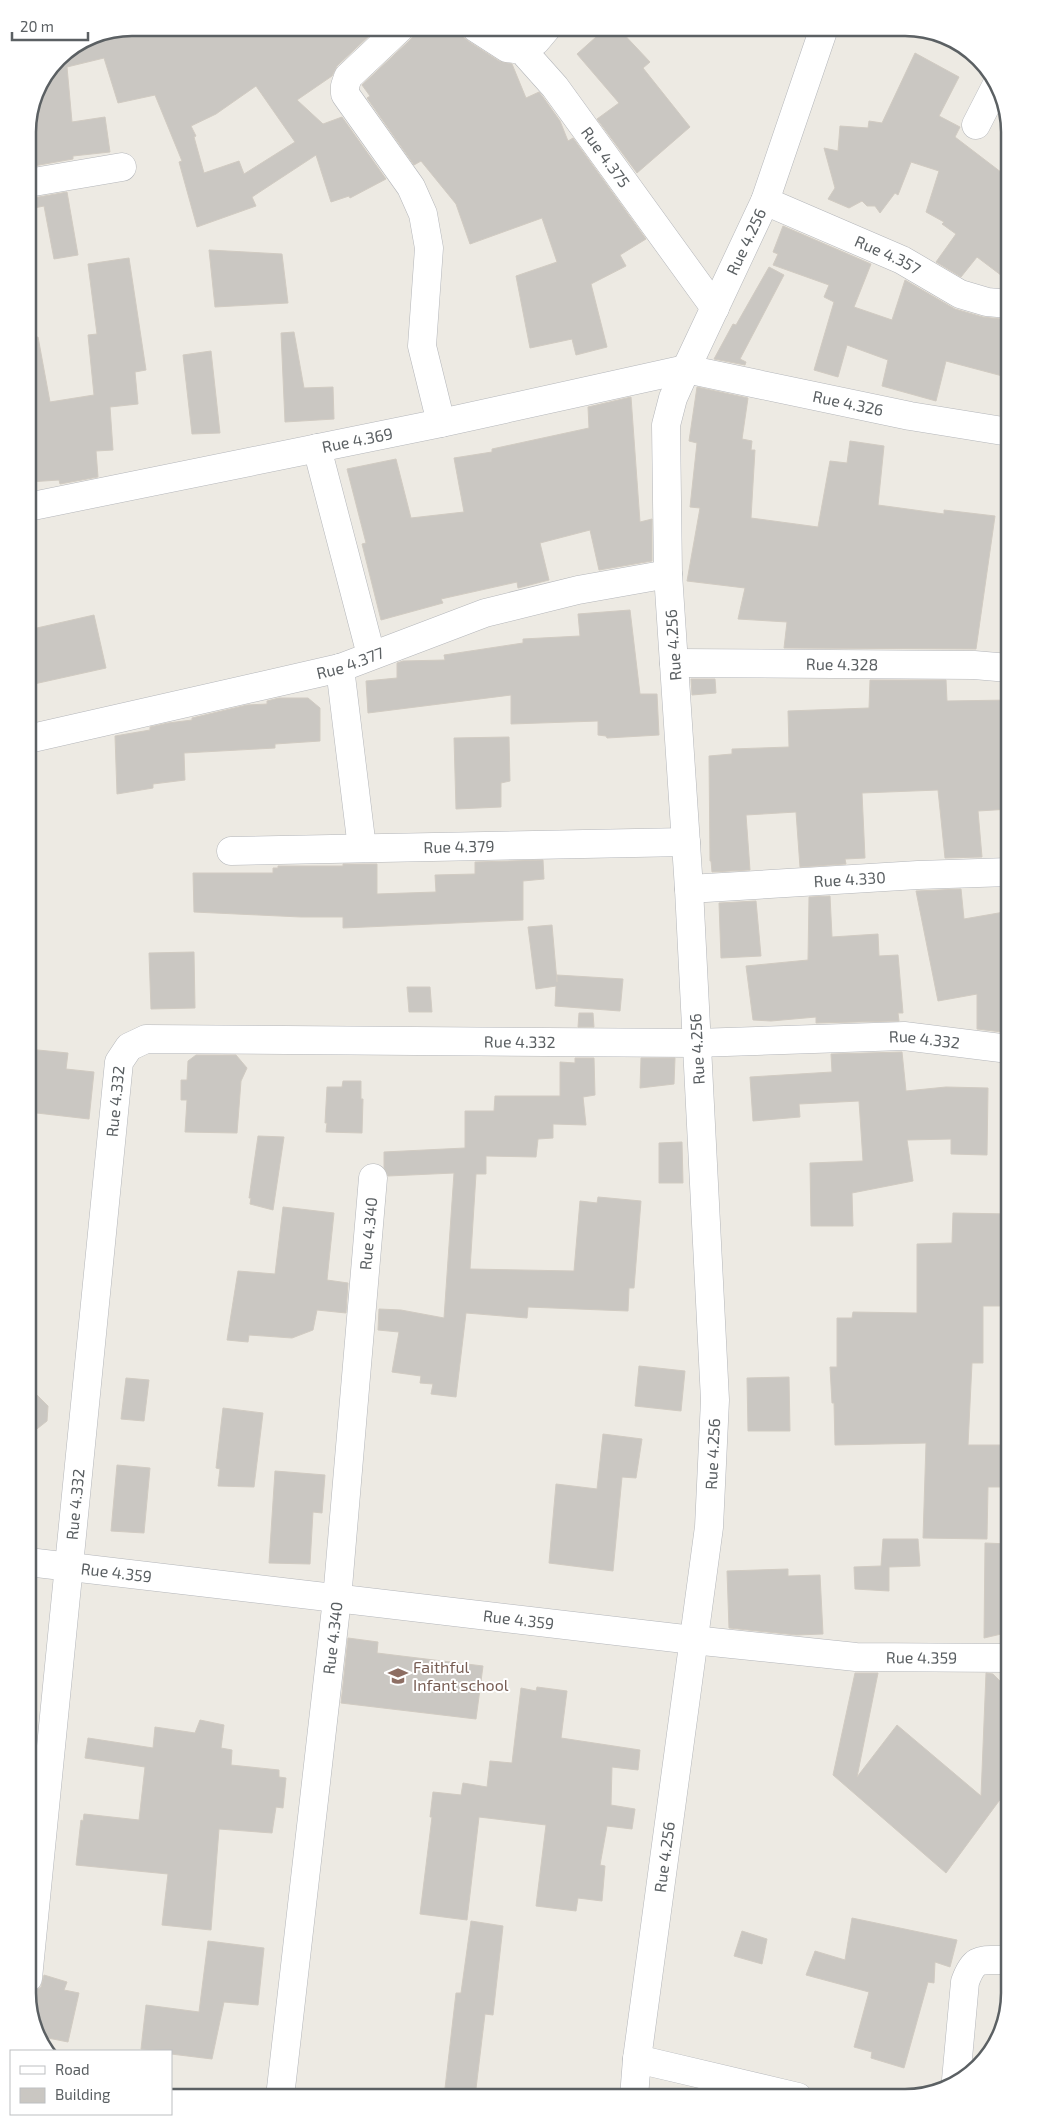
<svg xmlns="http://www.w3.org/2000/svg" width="1037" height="2125" font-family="'Exo 2',sans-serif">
<rect width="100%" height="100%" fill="#edeae3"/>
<path fill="#cac7c2" stroke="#d1cbc2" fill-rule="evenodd" d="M131,28l2,7 18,-7h215l5,6 -34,32 -5,10 -35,24 26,24 19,-7 44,62 -36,19 -1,-2 -18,6 -15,-47 -64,42 4,9 -59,21 -18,-65 3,-1 -27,-66 -37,8 -14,-45 -37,9 5,55 33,-5 5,35 -37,4v3l-45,8v-41l8,-34 23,-34 34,-23zM256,86l39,56 -51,32 -5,-13 -35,12 -10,-36 2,-1 -5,-10 25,-12z
M415,28h45l2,8 6,5 31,20 13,3 14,34 13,-6 4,5 17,24 8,20 5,-3 73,101 -26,16 6,11 -35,18 16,63 -31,8 -4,-16 -42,9 -14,-72 41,-14 -15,-44 -72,26 -14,-40 -35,-43 -7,4 -47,-67 3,-2 -8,-11 49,-46 4,-6z
M606,28h12l32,34 -7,6 47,59 -53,46 -40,-54 22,-16 -42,-49z
M915,53l44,24 -20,39 21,11 -5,10 55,42v103l-33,-25 -16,20 -25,-15 20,-28 -14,-10 2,-2 -18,-10 13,-41 -28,-9 -13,33 -3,-2 -15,20 -5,-7h-8l-5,-5 -13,7 -21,-9 7,-11 -11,-40 14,3 2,-25 28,2 1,-7 13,2z
M67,192l11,63 -24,4 -10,-53 -10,2 -1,-10z
M783,226l88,38 -17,43 38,13 13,-40 50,29 28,8 27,3v58l-64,-17 -10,40 -54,-15 6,-26 -41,-15 -9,32 -24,-7 20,-68 -10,-5 5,-12 -56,-20 5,-11 -5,-2z
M209,250l73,4 6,49 -73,4z
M129,258l17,112 -11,2 3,32 -28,3 3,43 -17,1 2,26 -38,7 -1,-4 -31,2v-144l10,-1 12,65 44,-7 -6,-60 9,-1 -9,-70z
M769,267l15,8 -44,84 6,3 -1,3 -31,-6 19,-35 3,1z
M294,332l10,56 29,-1 1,32 -49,3 -4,-89z
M211,351l9,82 -28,1 -9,-79z
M697,387l51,11 -6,41 10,2 -1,9h4l-4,68 67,9 12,-66 17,2 3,-22 34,5 -6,59 66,9v-4l51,6 -19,133 -192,-1 3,-26 -49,-3 7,-31 -58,-7 13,-73 -10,-1 7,-64 -8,-2z
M631,397l9,125 12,-3v42l-53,9 -9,-40 -50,13 9,37 -31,8 -1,-6 -76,17 2,4 -62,17 -19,-76 4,-1 -19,-74 49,-10 15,59 53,-6 -10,-54 38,-6v-3l97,-21 -1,-21z
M630,610l10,84h17l2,41 -52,3 -1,-2 -8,-1v-14l-87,3v-29l-143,18 -2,-32 31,-3v-15l6,-2 42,-1 -1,-5 79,-12v-4l57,-3 -2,-22z
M94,615l12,53 -72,16 -6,-25v-29z
M691,679h24l1,14 -24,2z
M870,680h76l1,21 63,-1v109l-32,2 4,46 -37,1 -7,-68 -76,3 3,65 -20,1 1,5 -46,3 -4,-55 -50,3 4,55 -38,2 -1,-11h-1l-1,-105 23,-2v-5l57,-2 -1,-36 81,-3z
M279,698h29l12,10v33l-45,3v4l-91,5 1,27 -32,4v4l-36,6 -2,-58 35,-6v-3l18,-4 24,-3v-2l55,-13 20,-1v-3z
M509,737l1,44 -9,2v24l-45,2 -2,-71z
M543,860l1,19 -21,2v39l-180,8v-11h-42l-107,-5 -1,-39h80v-5h5v-2h65v-2h34v30l59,-2 -1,-17 40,-1v-12z
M961,889l3,30 46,-8v122l-33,-4v-35l-39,7 -22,-110z
M830,896l2,41 46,-3 1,22 19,-1 5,58h-5l1,8 -83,2v-6l-45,4 -18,-1 -7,-54 62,-6 1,-63z
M756,901l5,55 -40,2 -2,-55z
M552,925l5,57v-7l66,4 -3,32 -65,-5 1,-20 -20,3 -8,-62z
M194,952l1,56 -44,1 -2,-56z
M407,987h23l2,25h-23z
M579,1013h14l1,14h-16z
M28,1049l40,4 -2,16 28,3 -5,47 -61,-7z
M902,1052l4,39 40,-4 42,1 -1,67 -36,-1v-15l-44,1 6,41 -61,12 1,33h-42l-1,-63 53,-2 -4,-60 -60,3 1,13 -47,4 -3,-44 82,-5 -1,-18z
M196,1055h40l11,13 -6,13 -4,52 -52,-1 2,-32h-6v-20h6l1,-19z
M575,1058h19l1,37 -12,2 3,28 -33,-1v14l-15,1 -2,18 -50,-1v18h-10l-6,95 104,2 6,-70 17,2 1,-6 43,4 -7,87h-5l-1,23 -100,-4 -1,11 -61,-5 -10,84 -25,-3 2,-10 -13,-1 1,-7 -29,-4 7,-40 -21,-2 1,-21 22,1 43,8 10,-145 -66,3 -4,-8v-16l81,-4v-37h29l1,-15h65v-34l15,1z
M641,1058h34l-1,26 -34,4z
M343,1081h18v18h2l-1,34 -36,-1 1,-9h-2l2,-36h15z
M258,1136l26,1 -11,73 -23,-6 1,-6h-2z
M682,1142l1,41h-24v-40z
M283,1207l51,6 -7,67 21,3 -2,30 -29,-3 -4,20 -21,8 -43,-3 -1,7 -21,-2 11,-69 37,3z
M953,1213l57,1v78h-7v14h-20v57h-11l-4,82h42v42h-22l-1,52 -64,-1 3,-95 -91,2 -1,-42h-2l-2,-36h7v-49h15l1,-6 64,1v-69l35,-1z
M639,1366l46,5 -4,40 -46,-5z
M789,1377l1,54h-42l-1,-53z
M126,1378l23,2 -5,41 -23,-2z
M28,1386l20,20 -1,15 -19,15z
M223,1408l40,5 -9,74 -36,-1 2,-17 -4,-1z
M603,1434l39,5 -6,39 -14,-1 -9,94 -64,-8 7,-79 41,5z
M117,1465l33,3 -6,65 -33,-2z
M275,1471l50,4 -3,38 -9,-1 -3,52 -41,-1z
M883,1539h35l2,27 -31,1v24l-34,-2 -1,-22 27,-1z
M985,1543l25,1v88l-26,6z
M788,1569v7l32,-1 3,59 -27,1 -67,-7 -2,-57z
M348,1638l30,4 -1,11 106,13 -7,53 -135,-16z
M855,1673h23l-21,104 40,-52 84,71 5,-123 7,1 17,17v95l-64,87 -113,-98z
M537,1687l30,4 -6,47 79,12 -2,20 -26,-3 -1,38 24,4 -3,20 -25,-3 -7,39 5,1 -3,35 -24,-3 -2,13 -40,-5 10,-81 -67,-8 -12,103 -47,-6 12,-97h-2l3,-25 28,3 2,-12 24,4 3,-26 22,2 9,-75 15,3z
M200,1720l24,5 -3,23 11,2 -1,15 48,5v7l7,1 -3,30 -7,-1 -4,26 -53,-4 -8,101 -49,-5 6,-51 -92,-9 5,-45 2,1 1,-7 55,6 6,-53 -60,-9 3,-20 65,10 2,-21 40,6z
M852,1918l105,22 -7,27 -15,-5 -1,21 -6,-1 -24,86 -33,-10 1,-6 -18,-5 15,-55 -63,-17 9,-24 30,9z
M471,1921l32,5 -10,89 -8,-1 -10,83h-31l12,-104h5z
M742,1931l25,8 -5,25 -28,-8z
M208,1941l56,7 -6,57 -34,-3 -12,57 -41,-5v-3l-30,-2 5,-44 53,7z
M44,1975l23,7 -3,8 15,3 -11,49 -30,-6 -3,-4 -4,-22 3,-18 7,-5z"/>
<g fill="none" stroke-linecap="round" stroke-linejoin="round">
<defs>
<g id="minor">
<path d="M400,28l-52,49 -3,9v8l66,93 12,27 6,34 -7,98 19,77"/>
<path id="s1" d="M476,28l31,20 15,2 33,37 160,221"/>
<path d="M522,50l14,-9 11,-13"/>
<path d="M976,125l20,-39"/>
<path d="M28,183l94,-16"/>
<path id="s2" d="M765,201l137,59 58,34 27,8 22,2"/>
<path d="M317,448l54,207"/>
<path id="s3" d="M28,507l413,-84 245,-54 224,47 99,16"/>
<path id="s4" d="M674,663l300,2 35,3"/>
<path d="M340,668l22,180"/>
<path id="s5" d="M28,739l312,-71 145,-55 93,-23 90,-16"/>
<path id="s6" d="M231,851l455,-9"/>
<path id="s7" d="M689,889l229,-14 91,-3"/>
<path id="s8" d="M28,1562l665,78 163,17 153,1"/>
<path id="s9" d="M28,1978l91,-916 10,-15 17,-8 550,4 208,-7 105,13"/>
<path d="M637,2059l161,38"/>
<path d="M956,2080l9,-98c10,-28 18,-21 44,-22"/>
<path id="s10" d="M280,2097l57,-498 36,-421"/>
</g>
<g id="tertiary">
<path id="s11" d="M634,2097l3,-38 72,-532 6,-127 -26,-511 -21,-315 -2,-149 7,-27 13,-29 79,-168 59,-173"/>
</g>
</defs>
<use href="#minor" stroke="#b4b6ba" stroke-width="29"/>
<use href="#tertiary" stroke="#b4b6ba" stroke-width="29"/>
<use href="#minor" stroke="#fff" stroke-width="28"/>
<use href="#tertiary" stroke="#fff" stroke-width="28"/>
</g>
<defs>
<symbol id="school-bare" viewBox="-9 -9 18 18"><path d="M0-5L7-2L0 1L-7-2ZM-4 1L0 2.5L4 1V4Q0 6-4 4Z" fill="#8d6e63" stroke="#fff" stroke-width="2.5" paint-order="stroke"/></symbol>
</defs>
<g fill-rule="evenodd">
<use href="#school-bare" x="384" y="1662" width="28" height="28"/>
</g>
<g text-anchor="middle" stroke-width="4" stroke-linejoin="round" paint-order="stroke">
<g font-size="16" fill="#5b6063" stroke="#fff">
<text dy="6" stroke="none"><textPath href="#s1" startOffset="188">Rue 4.375</textPath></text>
<text dy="6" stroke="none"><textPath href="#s11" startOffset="1879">Rue 4.256</textPath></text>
<text dy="6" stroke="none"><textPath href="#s2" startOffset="134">Rue 4.357</textPath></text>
<text dy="6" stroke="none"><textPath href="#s3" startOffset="838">Rue 4.326</textPath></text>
<text dy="6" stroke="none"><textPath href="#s3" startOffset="336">Rue 4.369</textPath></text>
<text transform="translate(673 645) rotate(-94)" y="6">Rue 4.256</text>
<text dy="6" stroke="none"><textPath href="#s5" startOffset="331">Rue 4.377</textPath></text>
<text dy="6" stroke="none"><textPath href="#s4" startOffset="168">Rue 4.328</textPath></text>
<text dy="6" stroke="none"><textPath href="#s6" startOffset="228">Rue 4.379</textPath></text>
<text dy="6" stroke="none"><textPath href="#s7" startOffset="161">Rue 4.330</textPath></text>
<text dy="6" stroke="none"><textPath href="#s9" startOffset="1736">Rue 4.332</textPath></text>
<text dy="6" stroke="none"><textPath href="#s9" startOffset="1331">Rue 4.332</textPath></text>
<text transform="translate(697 1049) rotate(-93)" y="6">Rue 4.256</text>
<text dy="6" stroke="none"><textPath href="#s9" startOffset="881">Rue 4.332</textPath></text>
<text dy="6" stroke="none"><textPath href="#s10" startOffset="868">Rue 4.340</textPath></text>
<text dy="6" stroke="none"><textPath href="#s11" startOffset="648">Rue 4.256</textPath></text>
<text dy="6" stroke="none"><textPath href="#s9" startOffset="476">Rue 4.332</textPath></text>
<text dy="6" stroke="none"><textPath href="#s8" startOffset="89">Rue 4.359</textPath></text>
<text dy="6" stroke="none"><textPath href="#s8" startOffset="494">Rue 4.359</textPath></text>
<text dy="6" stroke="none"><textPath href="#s10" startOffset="462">Rue 4.340</textPath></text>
<text dy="6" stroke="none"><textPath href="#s8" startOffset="899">Rue 4.359</textPath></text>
<text dy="6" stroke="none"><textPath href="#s11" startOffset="242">Rue 4.256</textPath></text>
</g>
<g font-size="16" fill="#785e54" stroke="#fff" text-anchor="start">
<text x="413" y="1673">Faithful<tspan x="413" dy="18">Infant school</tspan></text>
</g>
</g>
<path d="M0 0H1037V2125H0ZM132 36H905A96 96 0 0 1 1001 132V1993A96 96 0 0 1 905 2089H132A96 96 0 0 1 36 1993V132A96 96 0 0 1 132 36Z" fill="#fff" fill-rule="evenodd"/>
<path fill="none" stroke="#5b6063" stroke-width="2.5" d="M132 36H905A96 96 0 0 1 1001 132V1993A96 96 0 0 1 905 2089H132A96 96 0 0 1 36 1993V132A96 96 0 0 1 132 36Z"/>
<rect x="10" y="2050" width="162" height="65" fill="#ffffff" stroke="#bdbfc1"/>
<rect x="20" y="2066" width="25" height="8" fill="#ffffff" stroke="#bdbfc1"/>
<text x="55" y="2075" font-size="15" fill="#5b6063">Road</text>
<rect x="20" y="2088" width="25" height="15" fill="#cac7c2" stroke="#bdbfc1"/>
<text x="55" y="2100" font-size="15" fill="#5b6063">Building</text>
<path d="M12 32v8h76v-8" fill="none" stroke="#5b6063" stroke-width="2.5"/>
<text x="20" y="32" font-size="15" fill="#5b6063" stroke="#ffffff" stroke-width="4" paint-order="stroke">20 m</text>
</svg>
